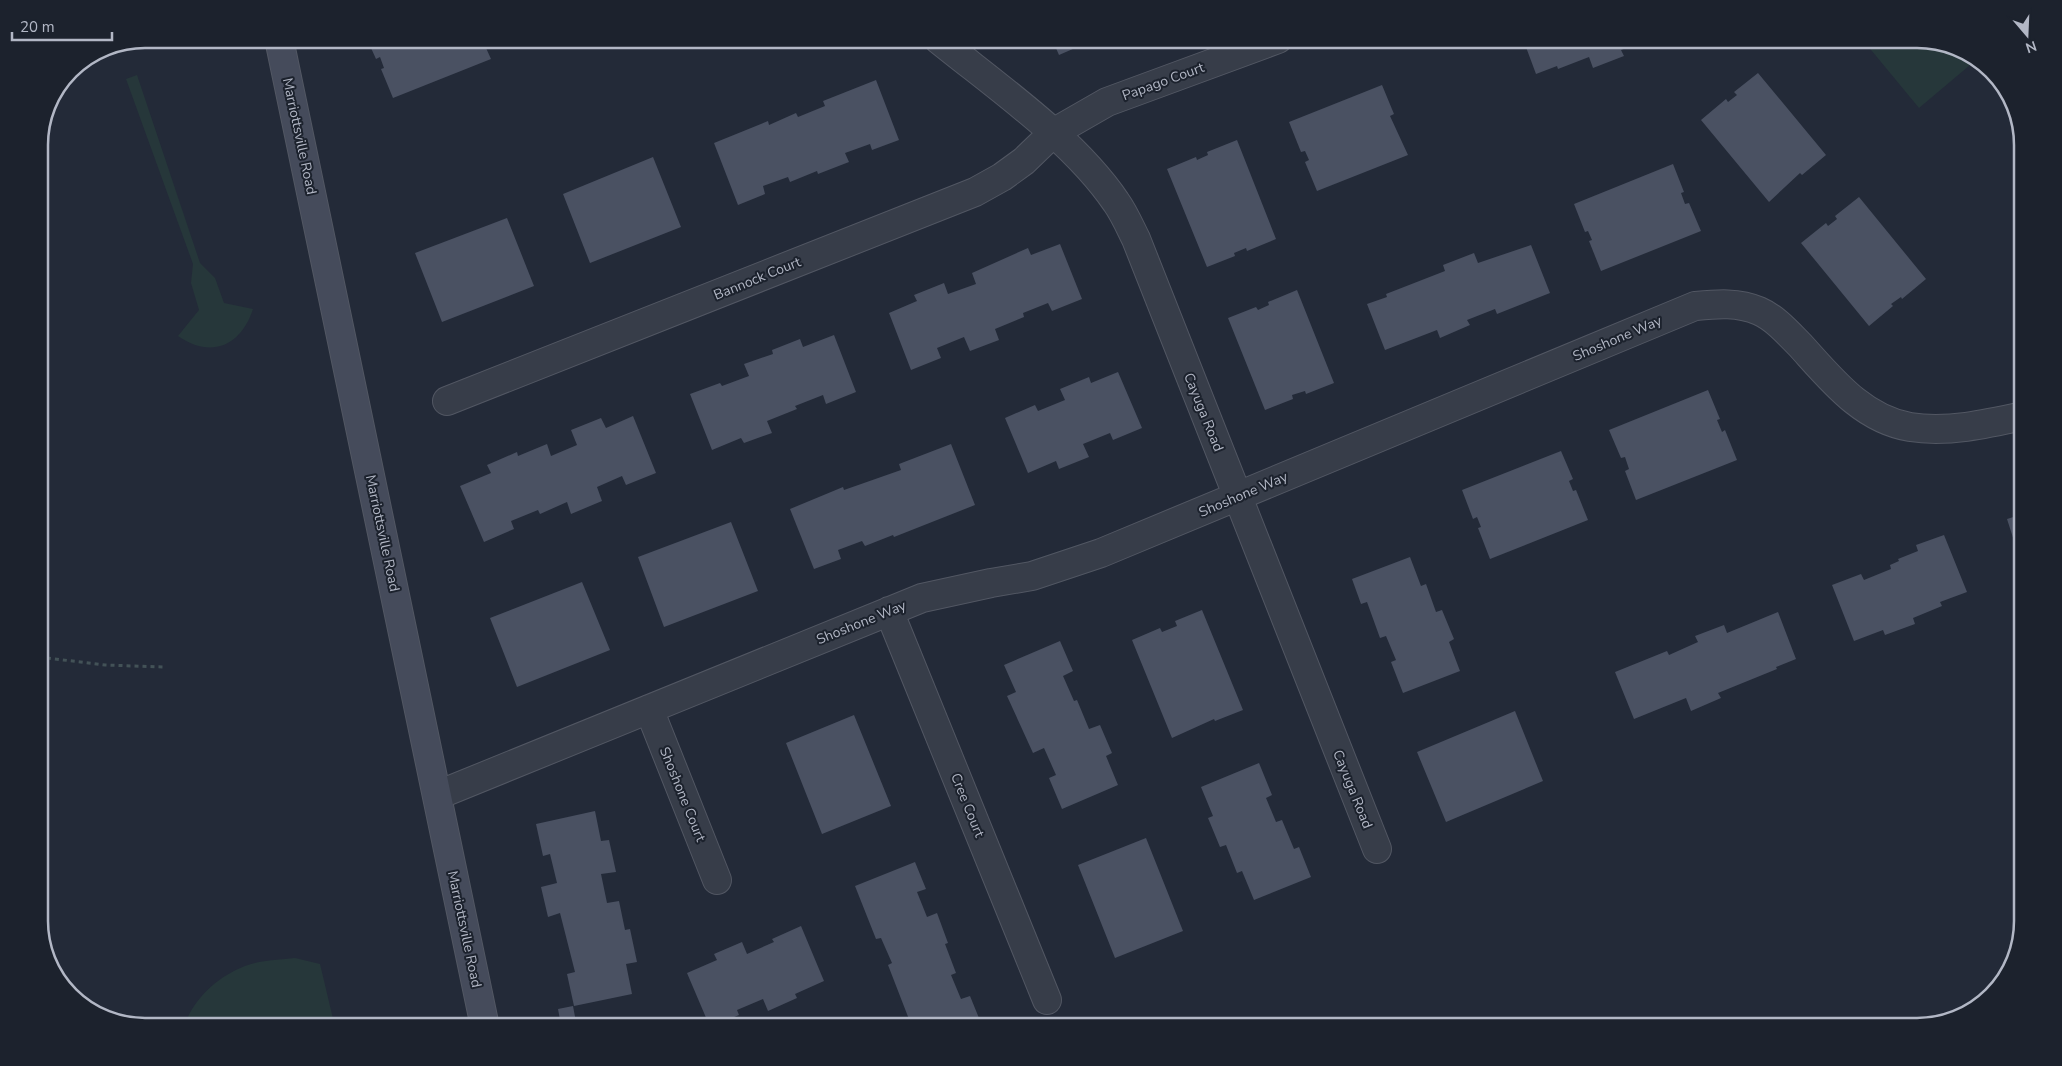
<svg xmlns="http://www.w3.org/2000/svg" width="2062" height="1066" font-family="'Nunito Sans',sans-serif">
<rect width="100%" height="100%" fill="#232a38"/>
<path fill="#26373a" d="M1862,39h55l47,11 12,10 -57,48z
M137,75l63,188 15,15 9,25 29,6c-12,37 -42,50 -75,27l21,-26 -8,-27 2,-19 -67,-185z
M295,958l25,6 15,63h-151c9,-28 33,-50 61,-61 15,-6 34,-6 50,-8z"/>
<path fill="#4a5162" d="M367,39h115l9,20 -98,39 -12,-29 3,-1 -4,-11 -4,2z
M1052,39h35l2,3 -30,13z
M1523,39h127l-29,11 3,6 -31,12 -4,-11 -31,12 -1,-3 -21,8z
M1758,73l68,82 -24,20 -2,-2 -31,29 -68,-82 25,-21 2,3 9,-7 -3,-3z
M876,80l23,60 -27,10 -2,-6 -25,9 4,9 -31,12 -1,-3 -27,11 -2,-5 -25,9 2,8 -27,11 -24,-62 54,-22 1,4 27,-12 2,4 27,-11 -2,-5z
M1382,85l12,29 -4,2 18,39 -91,36 -12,-29 4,-2 -4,-9 -4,1 -12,-30z
M1237,140l39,99 -29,12 -1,-3 -12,5 1,3 -28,11 -40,-98 29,-12 1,3 11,-5 -1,-3z
M653,157l28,70 -91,36 -27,-69z
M1673,164l11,28 -3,1 4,11 4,-1 12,28 -100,40 -12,-30 3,-1 -4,-9 -3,1 -11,-28z
M1859,197l67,82 -24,20 -1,-2 -10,7 2,2 -24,20 -68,-83 25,-20 2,3 9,-7 -2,-3z
M507,218l27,68 -92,36 -27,-69z
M1060,244l22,55 -30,12 -4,-8 -25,10 1,4 -29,12 4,11 -29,11 -6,-14 -27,11 4,10 -30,12 -22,-57 28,-12 -3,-6 30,-12 4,11 28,-10 -4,-11 56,-25 3,7z
M1531,245l19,48 -53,21 -2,-5 -28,11 3,5 -30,13 -3,-8 -52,20 -18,-46 20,-7 -1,-3 59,-23 -2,-6 31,-12 4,10z
M1297,290l37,93 -28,11 -1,-3 -13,4 1,4 -28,11 -37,-92 28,-11 2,3 11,-5 -1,-3z
M834,335l22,57 -30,12 -3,-9 -28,11 2,3 -30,12 5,12 -28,10 -3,-5 -29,12 -22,-56 30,-11 2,3 27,-10 -5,-12 29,-10 -1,-4 28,-11 3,8z
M1118,372l24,56 -29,12 -3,-7 -27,11 6,13 -30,12 -3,-8 -28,12 -23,-55 30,-13 3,6 27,-11 -5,-11 29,-12 2,6z
M1708,390l12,29 -3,1 5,12 3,-2 12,30 -101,40 -11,-29 4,-2 -4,-12 -4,1 -12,-28z
M633,416l23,57 -30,12 -4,-9 -25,11 5,14 -31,13 -4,-12 -27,12 -2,-4 -27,11 3,8 -30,13 -24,-56 31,-13 -4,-8 30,-13 1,4 29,-12 4,12 26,-11 -6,-15 30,-12 5,10z
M951,444l24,61 -81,32 -1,-2 -28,11 -3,-5 -24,9 3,9 -27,10 -24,-60 53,-22 1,3 57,-20 -2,-6z
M1561,451l12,28 -4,2 4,10 3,-1 12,30 -98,39 -12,-31 3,-1 -4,-10 -4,2 -11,-29z
M2023,514v55l-16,-50z
M731,522l27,69 -94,36 -26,-70z
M1944,535l23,57 -27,10 2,4 -29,12 2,6 -30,11 -2,-5 -29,11 -22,-56 29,-11 3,6 27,-11 -1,-4 9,-4 -1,-2 20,-8 -2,-6z
M1410,557l11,29 5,-2 10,28 6,-2 12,29 -5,3 11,29 -57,22 -12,-31 5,-2 -10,-24 -6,2 -13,-36 -6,2 -9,-25z
M582,582l28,68 -93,37 -27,-69z
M1202,610l41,100 -28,11 -1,-2 -42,19 -40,-98 28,-12 2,4 15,-6 -2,-5z
M1778,612l18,47 -20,8 1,2 -59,24 3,5 -30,13 -5,-13 -52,21 -19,-47 52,-21 2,4 29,-13 -3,-6 29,-11 3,8z
M1060,641l13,30 -10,5 11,25 3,-1 12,29 11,-4 12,28 -6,3 12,29 -56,24 -13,-31 7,-3 -12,-27 -11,5 -26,-57 9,-4 -12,-27z
M1515,711l28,70 -97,41 -29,-70z
M854,715l37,91 -69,28 -36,-91z
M1259,763l13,32 -6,3 10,24 6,-2 12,29 5,-2 12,30 -57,23 -12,-29 -5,2 -11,-28 -6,2 -12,-29 5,-2 -12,-29z
M595,811l6,30 8,-1 7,32 -15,2 6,29 12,-2 6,29 5,-1 7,33 -11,2 6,30 -58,12 -7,-32 8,-2 -15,-59 -12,4 -7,-30 16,-4 -7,-29 -7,2 -7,-32z
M1146,838l37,93 -68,27 -37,-93z
M915,862l11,27 -9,3 10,25 10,-4 11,30 -3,1 11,29 -5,2 10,24 9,-3 11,27 -11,4h-58l-24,-62 4,-2 -11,-25 -5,1 -21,-53z
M801,926l23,55 -29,13 2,4 -29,13 -5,-12 -26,11 2,5 -29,12 -23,-54 30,-13 -3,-6 28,-12 5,12 27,-12 -2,-3z
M573,1006l3,16 -15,3 -3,-16z"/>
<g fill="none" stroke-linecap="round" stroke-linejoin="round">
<defs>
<path id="street" d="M938,39c58,47 136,101 178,163 8,11 14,25 20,37l241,610
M447,401l528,-209 27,-15 22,-16 29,-28 54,-31 171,-63
M889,611l158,389
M649,709l68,171
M438,795l484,-197 69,-15 41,-7 69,-23 594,-247c22,-2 43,-4 64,5 16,7 29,22 41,34 31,34 62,74 110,82 37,6 77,-3 113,-11"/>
<path id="secondary" d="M279,39l206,988"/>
</defs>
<use href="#street" stroke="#525763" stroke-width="30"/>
<use href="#secondary" stroke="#525763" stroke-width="30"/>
<path stroke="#435257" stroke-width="3" stroke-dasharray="4 4" stroke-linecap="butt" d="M39,657l66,8 58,2"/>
<use href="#street" stroke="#373d49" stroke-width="28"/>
<use href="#secondary" stroke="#454b5b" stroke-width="28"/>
</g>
<g text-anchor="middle" stroke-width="4" stroke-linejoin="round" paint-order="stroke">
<g font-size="14" fill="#b2b7c5" stroke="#1c222d">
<text transform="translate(1163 81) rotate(-20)" y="5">Papago Court</text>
<text transform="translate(300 136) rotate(78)" y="5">Marriottsville Road</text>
<text transform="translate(757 278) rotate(-22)" y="5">Bannock Court</text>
<text transform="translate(1617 338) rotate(-23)" y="5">Shoshone Way</text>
<text transform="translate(1204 412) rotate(68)" y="5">Cayuga Road</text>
<text transform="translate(1243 494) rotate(-23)" y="5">Shoshone Way</text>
<text transform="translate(383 533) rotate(78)" y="5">Marriottsville Road</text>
<text transform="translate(861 622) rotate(-22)" y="5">Shoshone Way</text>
<text transform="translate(1353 789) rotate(68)" y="5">Cayuga Road</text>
<text transform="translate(683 794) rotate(68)" y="5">Shoshone Court</text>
<text transform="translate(968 805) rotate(68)" y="5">Cree Court</text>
<text transform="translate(465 929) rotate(78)" y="5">Marriottsville Road</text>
</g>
</g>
<path d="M0 0H2062V1066H0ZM145 48H1917A97 97 0 0 1 2014 145V921A97 97 0 0 1 1917 1018H145A97 97 0 0 1 48 921V145A97 97 0 0 1 145 48Z" fill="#1c222d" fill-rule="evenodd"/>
<path fill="none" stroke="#b2b7c5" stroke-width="2.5" d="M145 48H1917A97 97 0 0 1 2014 145V921A97 97 0 0 1 1917 1018H145A97 97 0 0 1 48 921V145A97 97 0 0 1 145 48Z"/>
<g transform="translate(2027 35) rotate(161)" stroke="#1c222d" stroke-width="4" paint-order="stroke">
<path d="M0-4L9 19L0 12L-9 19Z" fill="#b2b7c5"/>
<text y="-8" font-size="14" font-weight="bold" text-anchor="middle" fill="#b2b7c5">N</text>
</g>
<path d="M12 32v8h100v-8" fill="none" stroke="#b2b7c5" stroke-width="2.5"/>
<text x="20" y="32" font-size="15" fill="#b2b7c5" stroke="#1c222d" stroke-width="4" paint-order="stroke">20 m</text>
</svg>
